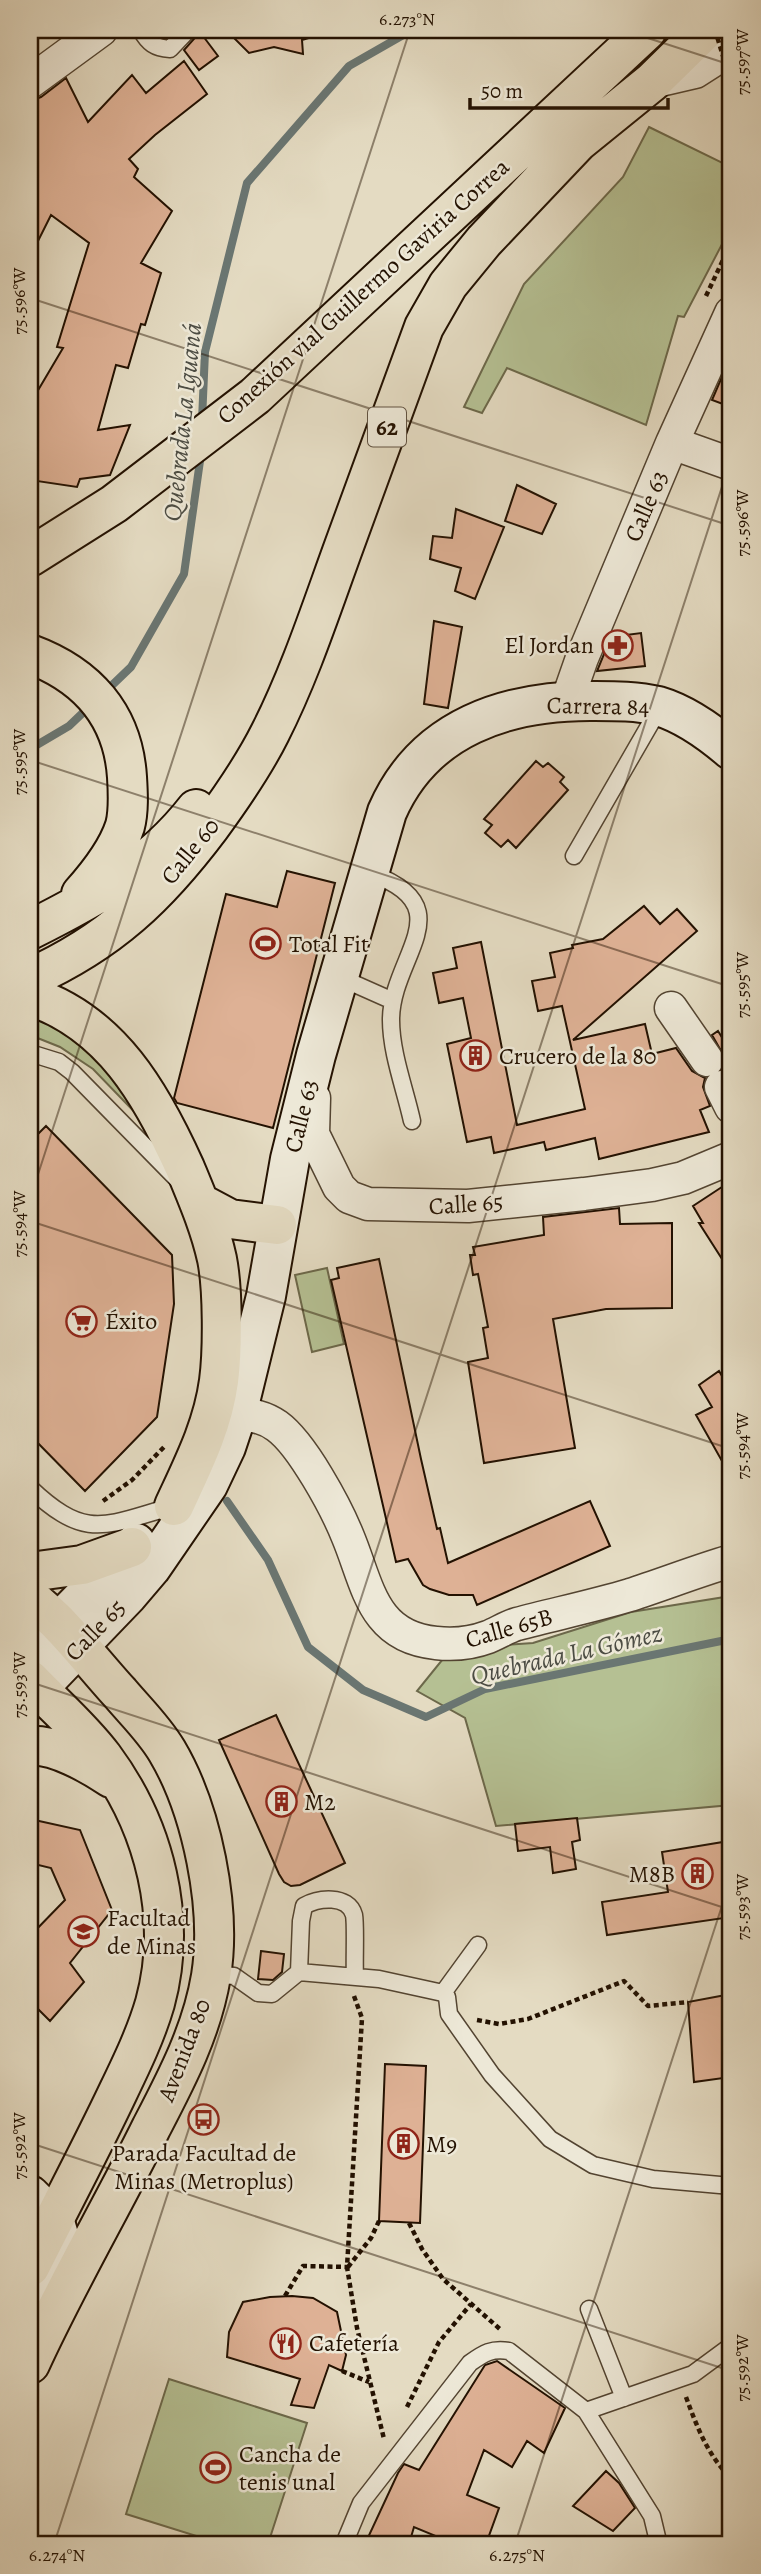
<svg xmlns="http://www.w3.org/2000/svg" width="761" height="2574" font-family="Alegreya,serif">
<rect width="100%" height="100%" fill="#e4dbc2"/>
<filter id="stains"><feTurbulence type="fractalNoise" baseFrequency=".00286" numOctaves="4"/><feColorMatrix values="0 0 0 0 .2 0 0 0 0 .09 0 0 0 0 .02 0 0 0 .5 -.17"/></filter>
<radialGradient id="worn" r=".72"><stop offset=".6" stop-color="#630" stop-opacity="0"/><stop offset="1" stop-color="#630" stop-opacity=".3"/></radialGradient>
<path fill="#b5c093" stroke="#6c684a" stroke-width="2" d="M649,127l82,40v60l-47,90 -6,-1 -32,109 -139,-57 -25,45 -18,-6 60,-123 99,-107z
M30,1016l47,21 32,30 41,61 -57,-59 -33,-22 -30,-12z
M327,1268l17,76 -32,8 -17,-77z
M731,1596v209l-235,21 -31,-108 -48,-27 34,-42 82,-6 98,-31z
M169,2379l138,44 -39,121h-46l-96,-30z"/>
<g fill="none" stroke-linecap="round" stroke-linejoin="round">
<path stroke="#6a7672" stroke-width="8" d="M202,420l3,-68 42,-169 102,-117 63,-36
M106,691l25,-24 53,-93 17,-120
M30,749l39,-23 22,-21
M227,1501l41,59 40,87 55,43 63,27 59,-28 246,-50"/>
</g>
<path fill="#deb195" stroke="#231101" stroke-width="2" d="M226,30h86v7l-10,3 1,14 -29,-7 -25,6z
M200,32l18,24 -19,14 -15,-20z
M184,61l23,33 -52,41 -26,24 9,10 -4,8 38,34 -31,52 20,10 -16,52 -4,-1 -13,44 -12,-3 -18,65 32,-5 -20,50 -30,4 -3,8 -47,-7v-88h7l26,-44 -6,-1 32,-104 -38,-28 -21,42v-156l11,-4 25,-19 22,44 44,-47 14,18z
M721,379l10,3v25l-19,-7z
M517,485l39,19 -14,30 -37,-13z
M456,509l48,18 -29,72 -20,-8 6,-23 -31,-9 3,-23 19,2z
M434,621l28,6 -14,81 -24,-4z
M641,633l4,33 -48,5 14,-34z
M536,761l7,6 5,-4 16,14 -4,5 8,8 -52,58 -8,-8 -7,7 -16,-14 7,-8 -8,-6z
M287,871l48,12 -62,245 -96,-25 -3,-5 52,-204 51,13z
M644,906l16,18 17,-15 20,22 -124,109 72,-16 7,30 24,-6 16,23 13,7 -2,9 7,19 -10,4 9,22 -110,27 -4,-21 -49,12 -2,-8 -50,11 -3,-16 -24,5 -20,-98 24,-6 -8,-40 -24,5 -6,-30 24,-5 -4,-20 28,-6 36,183 68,-16 -23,-103 -24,5 -6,-30 23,-4 -5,-24 23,-5 -1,-3 31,-6z
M718,1031l13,21v20l-8,-3 2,-11 -13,-23z
M46,1126l126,129 2,49 -17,113 -72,74 -55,-56v-293z
M731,1181v92l-32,-50h4l-10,-17z
M619,1208l1,16 52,-1v85l-66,1 -53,10 22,129 -91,15 -16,-101 20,-4 -5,-30 5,-1 -10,-53 -5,1 -3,-20h5l-2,-8 71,-12 -1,-18z
M379,1259l42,200 16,70 3,-1 8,35 142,-62 20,45 -133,59 -4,-10h-24l-19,-6 -7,-4 -15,-26 -12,3 -65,-282 8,-2 -2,-10z
M719,1371l12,20v86l-35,-62 16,-8 -13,-22z
M276,1715l69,148 -45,22 -9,1 -7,-4 -5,-8 -60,-134z
M577,1818l3,22 -8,2 4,27 -23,4 -3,-26 -32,4 -3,-27z
M30,1819l50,11 32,80 -42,53 14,19 -34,39 -20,-20v-65l35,-36 -14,-32 -21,-5z
M729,1841l2,76 -124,18 -5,-33 66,-10 -6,-40z
M261,1951l23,3 -2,18 -9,8 -15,-1z
M731,1994v83l-37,5 -6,-80z
M385,2064l41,2 -6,157 -41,-2z
M292,2296l21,2 24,14 9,43 -4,16 -13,-6 -15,43 -23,-3 9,-26 -73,-22 2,-25 14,-30 27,-5z
M497,2361l68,47 -21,45 -17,-12 -15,26 -28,-17 -17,45 32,13 -13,36h-31l-41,-17 -5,17h-44l33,-71 6,-9 15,6 66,-105z
M606,2471l13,12 16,25 -22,23 -40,-25z"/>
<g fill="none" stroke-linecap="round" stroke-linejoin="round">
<defs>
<path id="lane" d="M141,30c7,13 14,18 29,19l18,-19
M574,856l86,-149
M370,873c95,34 21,83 21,147 0,33 14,69 21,101
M339,977l54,24
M30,1053l29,9 13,10 105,107
M30,1488c57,54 75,37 144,18
M299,1972l2,-51 3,-15c14,-8 44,-12 50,9 2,10 0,49 1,62
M211,1974l23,2 24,17 14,1 27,-22 80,7 64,14
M443,1993l4,4 2,17 43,61 58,64 43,26 60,14 78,7
M443,1993l35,-48
M589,2309l35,89
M586,2411l107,-37 38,-28
M344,2544l17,-41 109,-140c14,-10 22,-15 39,-12l77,60 66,105 5,21 -1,7"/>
<path id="street" d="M30,82l71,-52
M652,82l43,-10 36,-23
M672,443l59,21
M567,701l15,-43 90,-215 59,-130
M671,1008l36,52
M721,1087l10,20
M314,1098l-1,36 26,53 10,10 19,7 100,2 116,-12 68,-9 31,-7 48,-20
M237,1414c15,1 27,3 40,12 25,18 59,81 71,111 20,48 24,100 88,106 17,2 36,0 52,-6 10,-4 19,-10 29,-13 38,-10 76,-18 113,-29 34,-11 67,-24 101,-34"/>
<path id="secondary" d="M30,1652l106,-109
M30,1697l98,-102 23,-27 57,-83 18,-38 11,-33 29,-118 24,-137 26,-104 71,-243c37,-85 120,-112 208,-111 21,0 42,0 63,5 27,8 52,26 73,44
M30,2195l24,24 7,23 -8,71"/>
<path id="primary" d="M30,1572l52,-7 50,-18
M30,1597c10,10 21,18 31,29 20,21 39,45 59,67 16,19 34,36 47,58 35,59 55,157 44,225 -9,55 -35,104 -60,152 -39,79 -84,155 -121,236
M30,1680c24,25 52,49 73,77 52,70 75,162 52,246 -9,31 -23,60 -37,89 -28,59 -59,117 -88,175
M30,1746c25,-2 60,18 81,32"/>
<path id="highway" d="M30,557l84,-53 141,-108 392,-366
M30,654c57,21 93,61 97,123 1,16 2,34 -2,49 -8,25 -27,49 -44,68
M30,930c64,-32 121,-63 166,-121
M30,978c80,-36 128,-82 180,-151 22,-30 43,-60 60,-94 30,-59 51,-124 74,-187 27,-73 53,-146 80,-219l24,-42 36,-44 94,-99 74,-60 53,-52
M30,996c81,26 122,99 155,172 12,29 25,59 32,91 6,30 6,91 2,122 -6,45 -26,84 -45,125
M200,1203l30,16 47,6"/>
</defs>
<use href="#lane" stroke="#534431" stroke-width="19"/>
<use href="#street" stroke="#534431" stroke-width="35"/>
<use href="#secondary" stroke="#231101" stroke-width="42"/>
<use href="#primary" stroke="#231101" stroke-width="42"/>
<use href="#highway" stroke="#231101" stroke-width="42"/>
<path stroke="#231101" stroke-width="4.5" stroke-dasharray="5 3.5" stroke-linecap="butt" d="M706,296l25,-53
M103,1501l29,-21 32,-33
M354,1996l8,22 -15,249 10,61 27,111
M477,2020l22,4 29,-5 96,-38 24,25 40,-4
M409,2223l13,26 21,30 58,51
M348,2267l23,-29 8,-17
M285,2296l18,-30 44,1
M342,2371l27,11
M686,2397c11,30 22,59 45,81
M407,2407l32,-65 32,-38"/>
<use href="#lane" stroke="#ede8d7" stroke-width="16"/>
<use href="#street" stroke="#ede8d7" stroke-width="32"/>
<use href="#secondary" stroke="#ede8d7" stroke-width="38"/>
<use href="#primary" stroke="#e4dbc2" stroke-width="38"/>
<use href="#highway" stroke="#e4dbc2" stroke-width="38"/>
<path stroke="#231101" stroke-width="4.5" stroke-dasharray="5 3.5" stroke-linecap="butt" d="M715,30l16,52"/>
</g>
<path fill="none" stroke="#231101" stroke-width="2" stroke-opacity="0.45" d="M623,30l108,35M30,298l701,228M30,760l701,227M30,1199l380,-1169M30,1221l701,228M30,1682l701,228M30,2143l701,228M54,2544l677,-2085M515,2544l216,-666"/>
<defs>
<symbol id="pharmacy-ring" viewBox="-11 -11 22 22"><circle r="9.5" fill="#ede8d7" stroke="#8f2418" stroke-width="1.5"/><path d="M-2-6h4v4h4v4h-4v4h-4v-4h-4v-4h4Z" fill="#8f2418"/></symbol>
<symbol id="stadium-ring" viewBox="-11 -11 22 22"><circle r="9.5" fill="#ede8d7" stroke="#8f2418" stroke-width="1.5"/><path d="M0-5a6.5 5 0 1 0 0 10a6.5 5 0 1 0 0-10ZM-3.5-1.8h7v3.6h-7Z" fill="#8f2418"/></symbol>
<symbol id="building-ring" viewBox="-11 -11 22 22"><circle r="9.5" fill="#ede8d7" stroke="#8f2418" stroke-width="1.5"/><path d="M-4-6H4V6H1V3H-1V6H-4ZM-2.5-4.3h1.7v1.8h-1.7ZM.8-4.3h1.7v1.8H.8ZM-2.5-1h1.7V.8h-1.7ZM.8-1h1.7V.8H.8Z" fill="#8f2418"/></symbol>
<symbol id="supermarket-ring" viewBox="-11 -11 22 22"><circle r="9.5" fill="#ede8d7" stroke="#8f2418" stroke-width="1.5"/><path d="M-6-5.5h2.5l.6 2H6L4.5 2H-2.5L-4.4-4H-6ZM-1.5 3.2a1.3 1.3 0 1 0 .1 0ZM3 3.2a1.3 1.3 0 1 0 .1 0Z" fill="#8f2418"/></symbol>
<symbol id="university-ring" viewBox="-11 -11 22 22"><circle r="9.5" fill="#ede8d7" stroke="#8f2418" stroke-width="1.5"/><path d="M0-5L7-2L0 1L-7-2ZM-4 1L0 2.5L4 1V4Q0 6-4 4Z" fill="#8f2418"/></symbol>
<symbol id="bus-ring" viewBox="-11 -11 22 22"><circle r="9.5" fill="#ede8d7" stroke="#8f2418" stroke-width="1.5"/><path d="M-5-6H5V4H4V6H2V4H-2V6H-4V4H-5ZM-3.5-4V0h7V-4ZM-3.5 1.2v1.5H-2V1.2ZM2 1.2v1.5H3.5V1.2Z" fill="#8f2418"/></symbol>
<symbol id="restaurant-ring" viewBox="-11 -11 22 22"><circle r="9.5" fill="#ede8d7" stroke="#8f2418" stroke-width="1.5"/><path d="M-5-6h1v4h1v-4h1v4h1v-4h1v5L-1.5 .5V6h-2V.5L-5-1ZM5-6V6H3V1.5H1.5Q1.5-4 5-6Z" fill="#8f2418"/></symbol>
</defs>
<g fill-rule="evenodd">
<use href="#pharmacy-ring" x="600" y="628" width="35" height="35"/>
<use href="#stadium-ring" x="248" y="926" width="35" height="35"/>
<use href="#building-ring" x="458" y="1038" width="35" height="35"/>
<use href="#supermarket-ring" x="64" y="1304" width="35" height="35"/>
<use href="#building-ring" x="264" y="1784" width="35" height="35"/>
<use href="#building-ring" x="680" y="1856" width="35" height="35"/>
<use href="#university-ring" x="66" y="1914" width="35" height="35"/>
<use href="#bus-ring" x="186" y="2102" width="35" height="35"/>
<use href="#building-ring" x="386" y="2126" width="35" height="35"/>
<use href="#restaurant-ring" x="268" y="2326" width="35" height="35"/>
<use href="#stadium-ring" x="198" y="2450" width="35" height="35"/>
</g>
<g text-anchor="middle" stroke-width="5" stroke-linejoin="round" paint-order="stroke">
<rect fill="#ede8d7" stroke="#605241" stroke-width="2" x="368" y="407.5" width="38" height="39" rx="5"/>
<g font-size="23" font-weight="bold" fill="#231101">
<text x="387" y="435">62</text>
</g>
<g font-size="24" fill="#231101" stroke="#ede8d7">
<text transform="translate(363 291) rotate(-42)" y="8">Conexión vial Guillermo Gaviria Correa</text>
<text transform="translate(646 506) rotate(-67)" y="8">Calle 63</text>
<text transform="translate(598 706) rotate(1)" y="8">Carrera 84</text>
<text transform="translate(190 851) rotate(-51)" y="8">Calle 60</text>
<text transform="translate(301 1116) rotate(-76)" y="8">Calle 63</text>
<text transform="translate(466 1204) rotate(-4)" y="8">Calle 65</text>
<text transform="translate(509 1628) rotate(-16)" y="8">Calle 65B</text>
<text transform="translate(95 1630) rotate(-46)" y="8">Calle 65</text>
<text transform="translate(184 2050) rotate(-69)" y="8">Avenida 80</text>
</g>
<g font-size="24" fill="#231101" stroke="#ede8d7" text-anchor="start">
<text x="594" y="653" text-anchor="end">El Jordan</text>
<text x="289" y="952">Total Fit</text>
<text x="499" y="1064">Crucero de la 80</text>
<text x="105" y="1329">Éxito</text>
<text x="304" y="1810">M2</text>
<text x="675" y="1882" text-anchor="end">M8B</text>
<text x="107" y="1926">Facultad<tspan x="107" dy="28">de Minas</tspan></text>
<text x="426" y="2152">M9</text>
<text x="204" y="2161" text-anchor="middle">Parada Facultad de<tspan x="204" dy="28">Minas (Metroplus)</tspan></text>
<text x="309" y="2351">Cafetería</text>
<text x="239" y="2462">Cancha de<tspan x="239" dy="28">tenis unal</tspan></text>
</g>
<g font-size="26" font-style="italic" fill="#4c4c43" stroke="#ede8d7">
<text transform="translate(182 422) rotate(-84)" y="9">Quebrada La Iguaná</text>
<text transform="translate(566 1654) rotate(-13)" y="9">Quebrada La Gómez</text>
</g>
</g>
<rect width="761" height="2574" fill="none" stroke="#e4dbc2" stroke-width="77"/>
<path d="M470 98v10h198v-10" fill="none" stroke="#231101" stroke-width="3.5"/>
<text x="481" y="98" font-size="21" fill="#231101" stroke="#ede8d7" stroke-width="5" paint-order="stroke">50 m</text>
<rect x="38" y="38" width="684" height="2498" fill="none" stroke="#231101" stroke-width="2.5"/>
<g font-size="18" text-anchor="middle" fill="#231101">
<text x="407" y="25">6.273°N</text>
<text transform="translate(742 62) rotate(-90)" y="6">75.597°W</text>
<text transform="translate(19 301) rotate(-90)" y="6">75.596°W</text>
<text transform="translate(742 523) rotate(-90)" y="6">75.596°W</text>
<text transform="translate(19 762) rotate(-90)" y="6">75.595°W</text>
<text transform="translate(742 985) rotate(-90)" y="6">75.595°W</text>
<text transform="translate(19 1224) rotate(-90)" y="6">75.594°W</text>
<text transform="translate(742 1446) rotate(-90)" y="6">75.594°W</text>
<text transform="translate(19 1685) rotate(-90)" y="6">75.593°W</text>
<text transform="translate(742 1907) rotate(-90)" y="6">75.593°W</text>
<text transform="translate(19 2146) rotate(-90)" y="6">75.592°W</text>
<text transform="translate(742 2368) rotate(-90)" y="6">75.592°W</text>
<text x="57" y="2561">6.274°N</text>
<text x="517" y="2561">6.275°N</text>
</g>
<rect width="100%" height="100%" filter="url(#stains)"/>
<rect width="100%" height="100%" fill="url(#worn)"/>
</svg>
